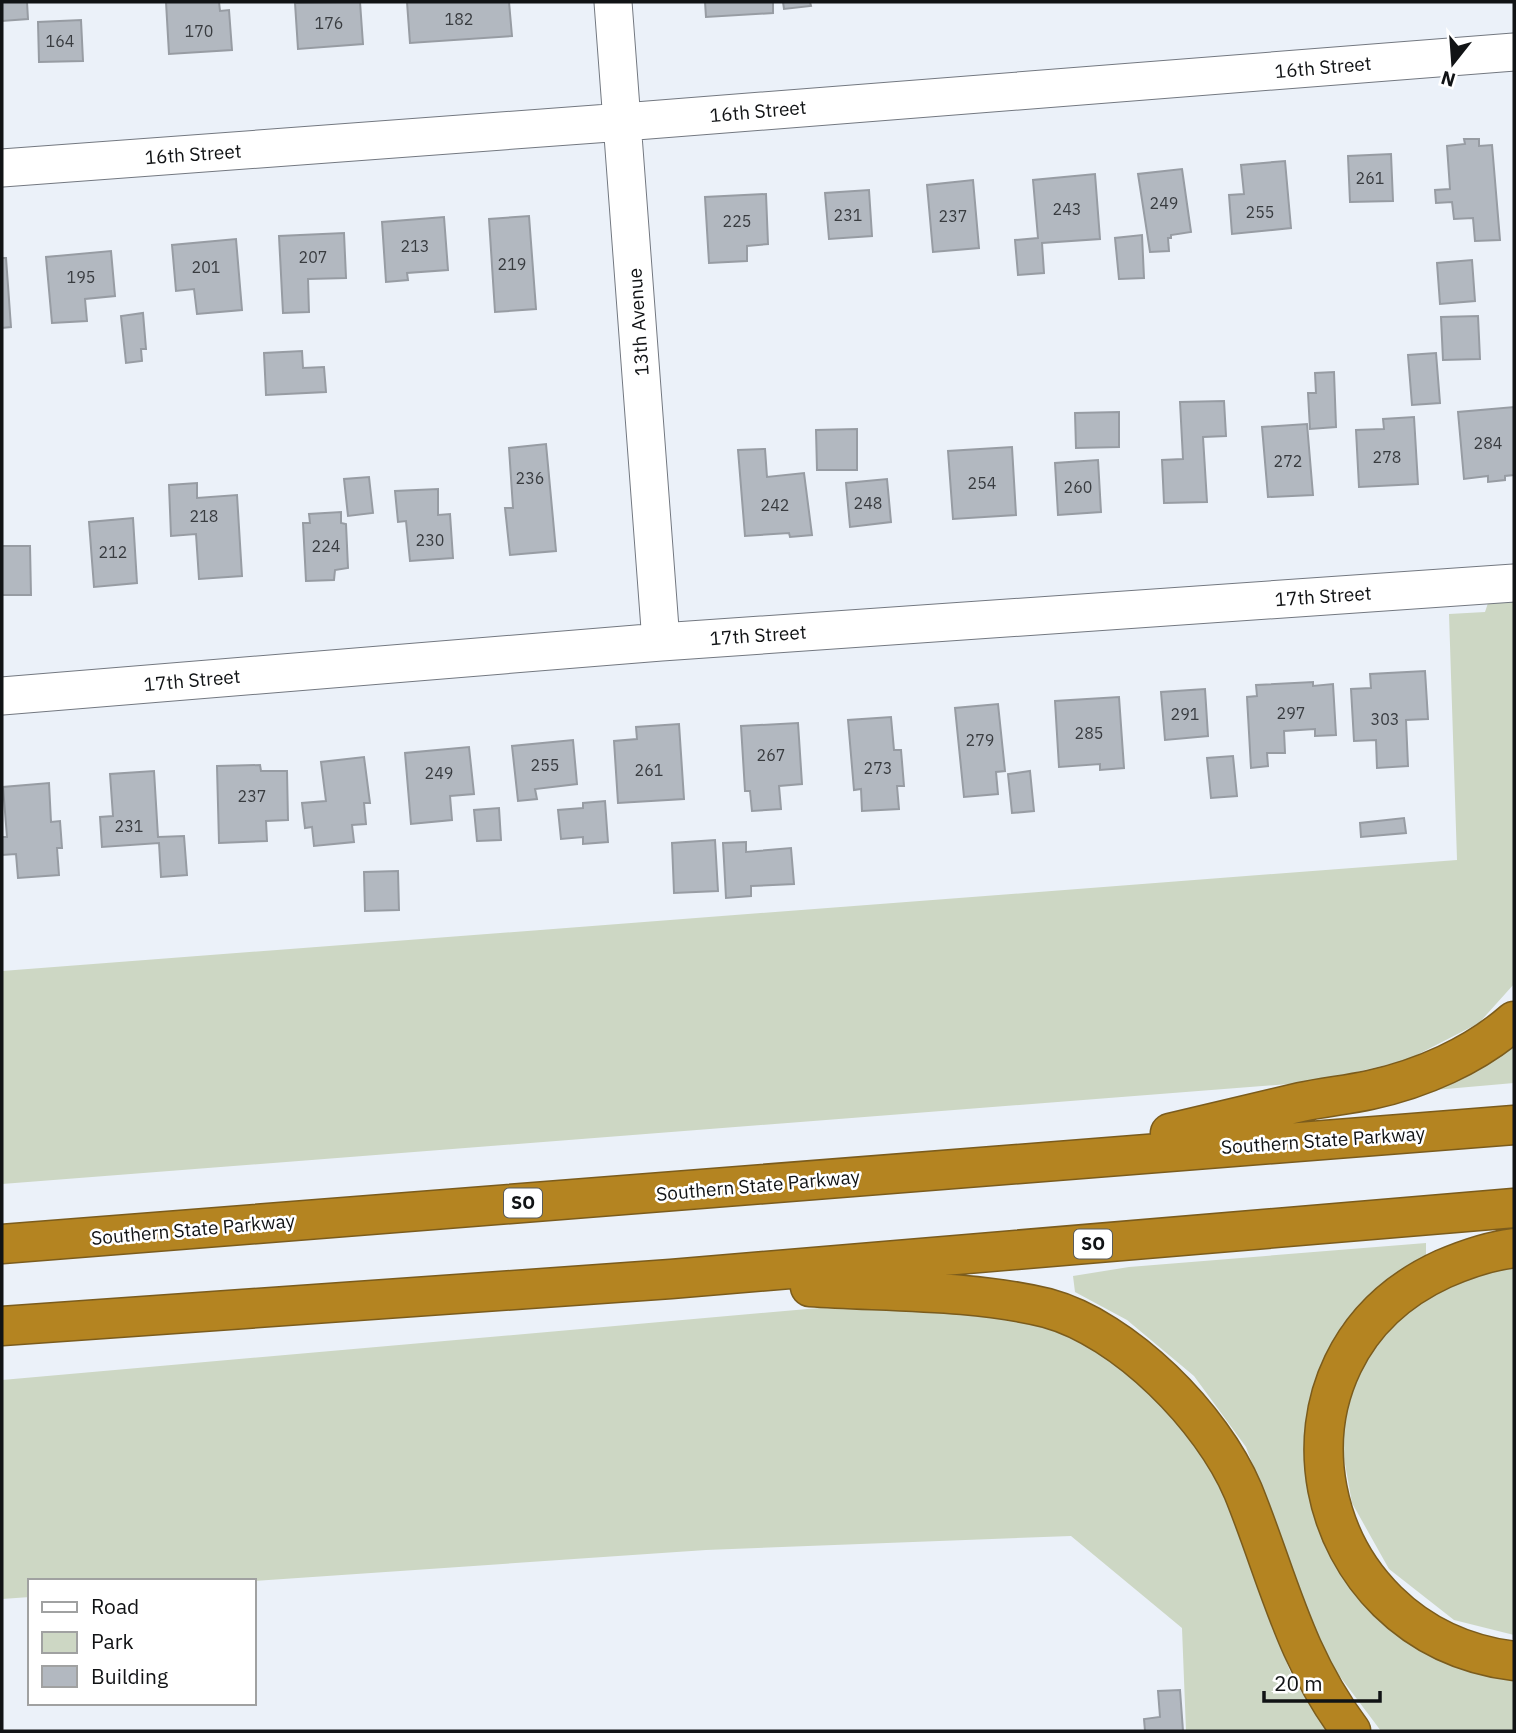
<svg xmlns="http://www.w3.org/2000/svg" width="1516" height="1733" font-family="'IBM Plex Sans',sans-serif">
<rect width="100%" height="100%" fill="#ebf1f9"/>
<path fill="#cdd7c4" d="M1514,598v386l-35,39 -72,37 -93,22 -1312,102v-213l1455,-111 -8,-246 36,-2 4,-12z
M1514,1033v50l-91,8z
M1426,1243v12l-47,31 -37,39 -28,65 -9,76 20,74 27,46 50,46 112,40v59h-133l-58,-77 -77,-207 -52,-71 -67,-56 -52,-28 -2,-16 56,-9z
M1514,1256v379l-60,-15 -65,-51 -37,-66 -12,-67 17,-64 30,-52 61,-42z
M932,1298l81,13 77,31 63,46 59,75 82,219 37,49h-145l-4,-103 -111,-92 -365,14 -452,31h-224v16l-28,2v-219z"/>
<path fill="#b2b8c0" stroke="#979ca3" stroke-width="2" d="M2,2h25l1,17 -26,2z
M166,2h53l1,9 9,-1 3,40 -63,4z
M360,2l3,42 -65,5 -3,-46z
M407,2h102l3,34 -102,7z
M705,2h68v11l-67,4z
M783,2h27l1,4 -27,3z
M81,20l2,41 -44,1 -1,-40z
M1464,139h15v7l13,-1 8,95 -25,1 -2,-23 -19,1 -2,-17 -16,1 -1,-13 15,-1 -3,-43 18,-2z
M1391,154l2,47 -43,1 -2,-46z
M1285,161l6,67 -59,6 -3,-39 15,-1 -3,-29z
M1182,169l9,63 -20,3v3h-3l1,13 -19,1 -12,-78z
M1095,174l5,65 -58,4 2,30 -26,2 -3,-35 23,-2 -5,-58z
M973,180l6,68 -46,4 -6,-67z
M869,190l3,46 -43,3 -4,-46z
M766,194l2,50 -21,2v15l-38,2 -4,-66z
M529,216l7,93 -41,3 -6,-93z
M444,217l4,53 -41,3 1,7 -22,2 -4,-60z
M344,233l2,45 -38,1 1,33 -26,1 -4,-77z
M1142,235l2,43 -25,1 -4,-41z
M236,239l6,71 -45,4 -3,-25 -18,2 -4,-46z
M111,251l4,45 -30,3 2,22 -35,2 -6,-66z
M2,258h4l5,69 -9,1z
M1472,260l3,41 -35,3 -3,-41z
M143,313l3,36h-5l1,12 -16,2 -5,-47z
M1478,316l2,43 -37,1 -2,-43z
M302,351l1,17 21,-1 2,25 -60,3 -2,-42z
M1436,353l4,50 -28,2 -4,-50z
M1334,372l2,55 -26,2 -2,-36h8l-1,-20z
M1224,401l2,35 -23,1 4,65 -43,1 -2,-43 21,-1 -3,-57z
M1514,407v68l-9,1v4l-17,2v-6l-24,3 -6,-67z
M1119,412v35l-43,1 -1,-35z
M1414,417l4,67 -59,3 -3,-57 28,-1 -1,-10z
M1307,424l6,71 -45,2 -6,-70z
M857,429v41h-40l-1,-40z
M546,444l10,107 -46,4 -5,-47h8l-4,-60z
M1012,447l4,68 -63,4 -5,-68z
M765,449l2,28 37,-4 8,62 -22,2 -1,-4 -44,3 -7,-86z
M1098,460l3,52 -43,3 -3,-52z
M369,477l4,36 -25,3 -4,-37z
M887,479l4,43 -41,5 -4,-44z
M197,483v15l40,-3 5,81 -43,3 -3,-45 -25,2 -2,-51z
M438,489v26l12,-1 3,44 -43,3 -4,-40 -8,1 -3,-31z
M341,512v11l5,1 2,44 -13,2 -1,10 -28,1 -3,-58h7l-1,-9z
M133,518l4,65 -43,4 -5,-65z
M2,546h28l1,49h-29z
M1425,671l3,48 -22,1 2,46 -31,2 -1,-28 -22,1 -3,-52 20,-1 -1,-14z
M1313,682v4l20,-2 3,51 -21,1v-7l-31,2 1,22h-18l1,13 -17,2 -4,-71 10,-1 -1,-11z
M1205,689l3,47 -43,4 -4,-48z
M1119,697l5,71 -24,2v-6l-41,3 -4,-66z
M998,704l7,67 -9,1 2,22 -34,3 -9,-89z
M891,717l3,33h7l3,36h-7l2,23 -37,2 -1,-22 -7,1 -6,-70z
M798,723l4,61 -23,2 2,23 -29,2 -2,-20h-5l-4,-65z
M679,724l5,75 -66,4 -4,-62 23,-2 -1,-12z
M573,740l4,44 -42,5 2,10 -19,2 -6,-55z
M469,747l5,47 -24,2 2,24 -41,4 -6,-71z
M1233,756l4,40 -26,2 -4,-40z
M364,757l6,46h-6l2,21 -14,1 2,17 -40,4 -2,-19 -7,1 -3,-25 24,-2 -5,-39z
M260,765l1,6h26l1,49 -22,1 1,20 -48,2 -2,-77z
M154,771l4,66 26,-1 3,39 -26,2 -2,-34 -57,4 -2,-30 13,-1 -3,-42z
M1030,771l4,40 -22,2 -4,-39z
M49,783l2,39 9,-1 2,27h-5l2,27 -41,3 -2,-24 -14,1v-18h5l-4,-50z
M605,801l3,41 -25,2v-7l-22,2 -3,-29 25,-2v-5z
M499,808l2,32 -24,1 -3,-31z
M1404,818l2,15 -45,4 -1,-14z
M715,840l3,51 -44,2 -2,-50z
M746,842v10l45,-4 3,36 -43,2v10l-25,2 -3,-55z
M398,871l1,39 -34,1 -1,-39z
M1180,1690l3,41h-38l-1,-12 16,-2 -2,-26z"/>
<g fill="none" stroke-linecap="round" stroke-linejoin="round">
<defs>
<path id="minor" d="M613,2l48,640
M2,168l621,-46 891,-70
M2,696l659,-54 853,-59"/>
<path id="motorway" d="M1170,1133c44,-10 87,-21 131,-31 23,-5 46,-7 69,-12 51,-11 104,-34 144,-69
M2,1244l1512,-119
M1514,1248c-25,3 -48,11 -71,21 -194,89 -138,366 71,392
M810,1287c76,5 164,3 237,21 78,21 165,110 196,183 35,86 50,163 108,240
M2,1326l669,-47 843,-71"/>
</defs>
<use href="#minor" stroke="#737880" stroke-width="39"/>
<use href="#motorway" stroke="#7b5c1d" stroke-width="41"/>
<use href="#minor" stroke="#fff" stroke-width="37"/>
<use href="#motorway" stroke="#b48421" stroke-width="38"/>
</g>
<g text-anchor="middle" stroke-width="5" stroke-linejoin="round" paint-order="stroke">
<g font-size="16" fill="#393c40">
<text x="459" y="25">182</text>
<text x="329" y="29">176</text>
<text x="199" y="37">170</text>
<text x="60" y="47">164</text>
<text x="1370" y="184">261</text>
<text x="1164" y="209">249</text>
<text x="1067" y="215">243</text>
<text x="1260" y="218">255</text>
<text x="848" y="221">231</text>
<text x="953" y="222">237</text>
<text x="737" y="227">225</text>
<text x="415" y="252">213</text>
<text x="313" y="263">207</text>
<text x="512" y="270">219</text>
<text x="206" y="273">201</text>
<text x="81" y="283">195</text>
<text x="1488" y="449">284</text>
<text x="1387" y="463">278</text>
<text x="1288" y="467">272</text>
<text x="530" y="484">236</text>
<text x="982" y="489">254</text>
<text x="1078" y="493">260</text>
<text x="868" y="509">248</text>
<text x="775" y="511">242</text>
<text x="204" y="522">218</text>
<text x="430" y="546">230</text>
<text x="326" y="552">224</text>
<text x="113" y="558">212</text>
<text x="1291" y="719">297</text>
<text x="1185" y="720">291</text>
<text x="1385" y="725">303</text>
<text x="1089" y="739">285</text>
<text x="980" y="746">279</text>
<text x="771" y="761">267</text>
<text x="545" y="771">255</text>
<text x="878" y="774">273</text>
<text x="649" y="776">261</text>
<text x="439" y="779">249</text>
<text x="252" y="802">237</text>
<text x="129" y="832">231</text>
</g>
<g fill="#fff" stroke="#585a5b" stroke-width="2">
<rect x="504" y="1188.5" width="38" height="29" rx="5"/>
<rect x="1074" y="1229.5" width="38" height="29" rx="5"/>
</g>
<g font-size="18" font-weight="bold" fill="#111315">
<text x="523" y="1209">SO</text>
<text x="1093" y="1250">SO</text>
</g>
<g font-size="19" fill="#111315" stroke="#fff">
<text transform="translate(1323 67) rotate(-5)" y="7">16th Street</text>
<text transform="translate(758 111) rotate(-5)" y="7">16th Street</text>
<text transform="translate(193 154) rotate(-4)" y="7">16th Street</text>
<text transform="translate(638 322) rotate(-94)" y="7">13th Avenue</text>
<text transform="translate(1323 596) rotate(-4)" y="7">17th Street</text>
<text transform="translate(758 635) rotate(-4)" y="7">17th Street</text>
<text transform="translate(192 680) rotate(-5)" y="7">17th Street</text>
<text transform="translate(1323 1140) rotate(-4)" y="7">Southern State Parkway</text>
<text transform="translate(758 1185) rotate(-5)" y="7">Southern State Parkway</text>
<text transform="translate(193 1229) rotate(-5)" y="7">Southern State Parkway</text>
</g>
</g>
<rect width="1516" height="1733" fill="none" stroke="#111315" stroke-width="7"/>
<rect x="28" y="1579" width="228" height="126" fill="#ffffff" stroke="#a0a1a1" stroke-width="2"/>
<rect x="42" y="1602" width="35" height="10" fill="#ffffff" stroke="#a0a1a1" stroke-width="2"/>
<text x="91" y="1614" font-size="21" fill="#111315">Road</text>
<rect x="42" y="1632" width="35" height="21" fill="#cdd7c4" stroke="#a0a1a1" stroke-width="2"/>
<text x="91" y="1649" font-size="21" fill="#111315">Park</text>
<rect x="42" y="1666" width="35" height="21" fill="#b2b8c0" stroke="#a0a1a1" stroke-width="2"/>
<text x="91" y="1684" font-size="21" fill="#111315">Building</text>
<g transform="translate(1453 63) rotate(197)" stroke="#ffffff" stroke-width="5" paint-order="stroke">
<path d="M0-5L12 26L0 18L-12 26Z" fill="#111315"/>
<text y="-10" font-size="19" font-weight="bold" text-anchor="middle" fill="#111315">N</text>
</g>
<path d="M1264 1691v10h116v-10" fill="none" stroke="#111315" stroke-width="3.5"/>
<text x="1274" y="1691" font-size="21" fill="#111315" stroke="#ffffff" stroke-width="5" paint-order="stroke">20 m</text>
</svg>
